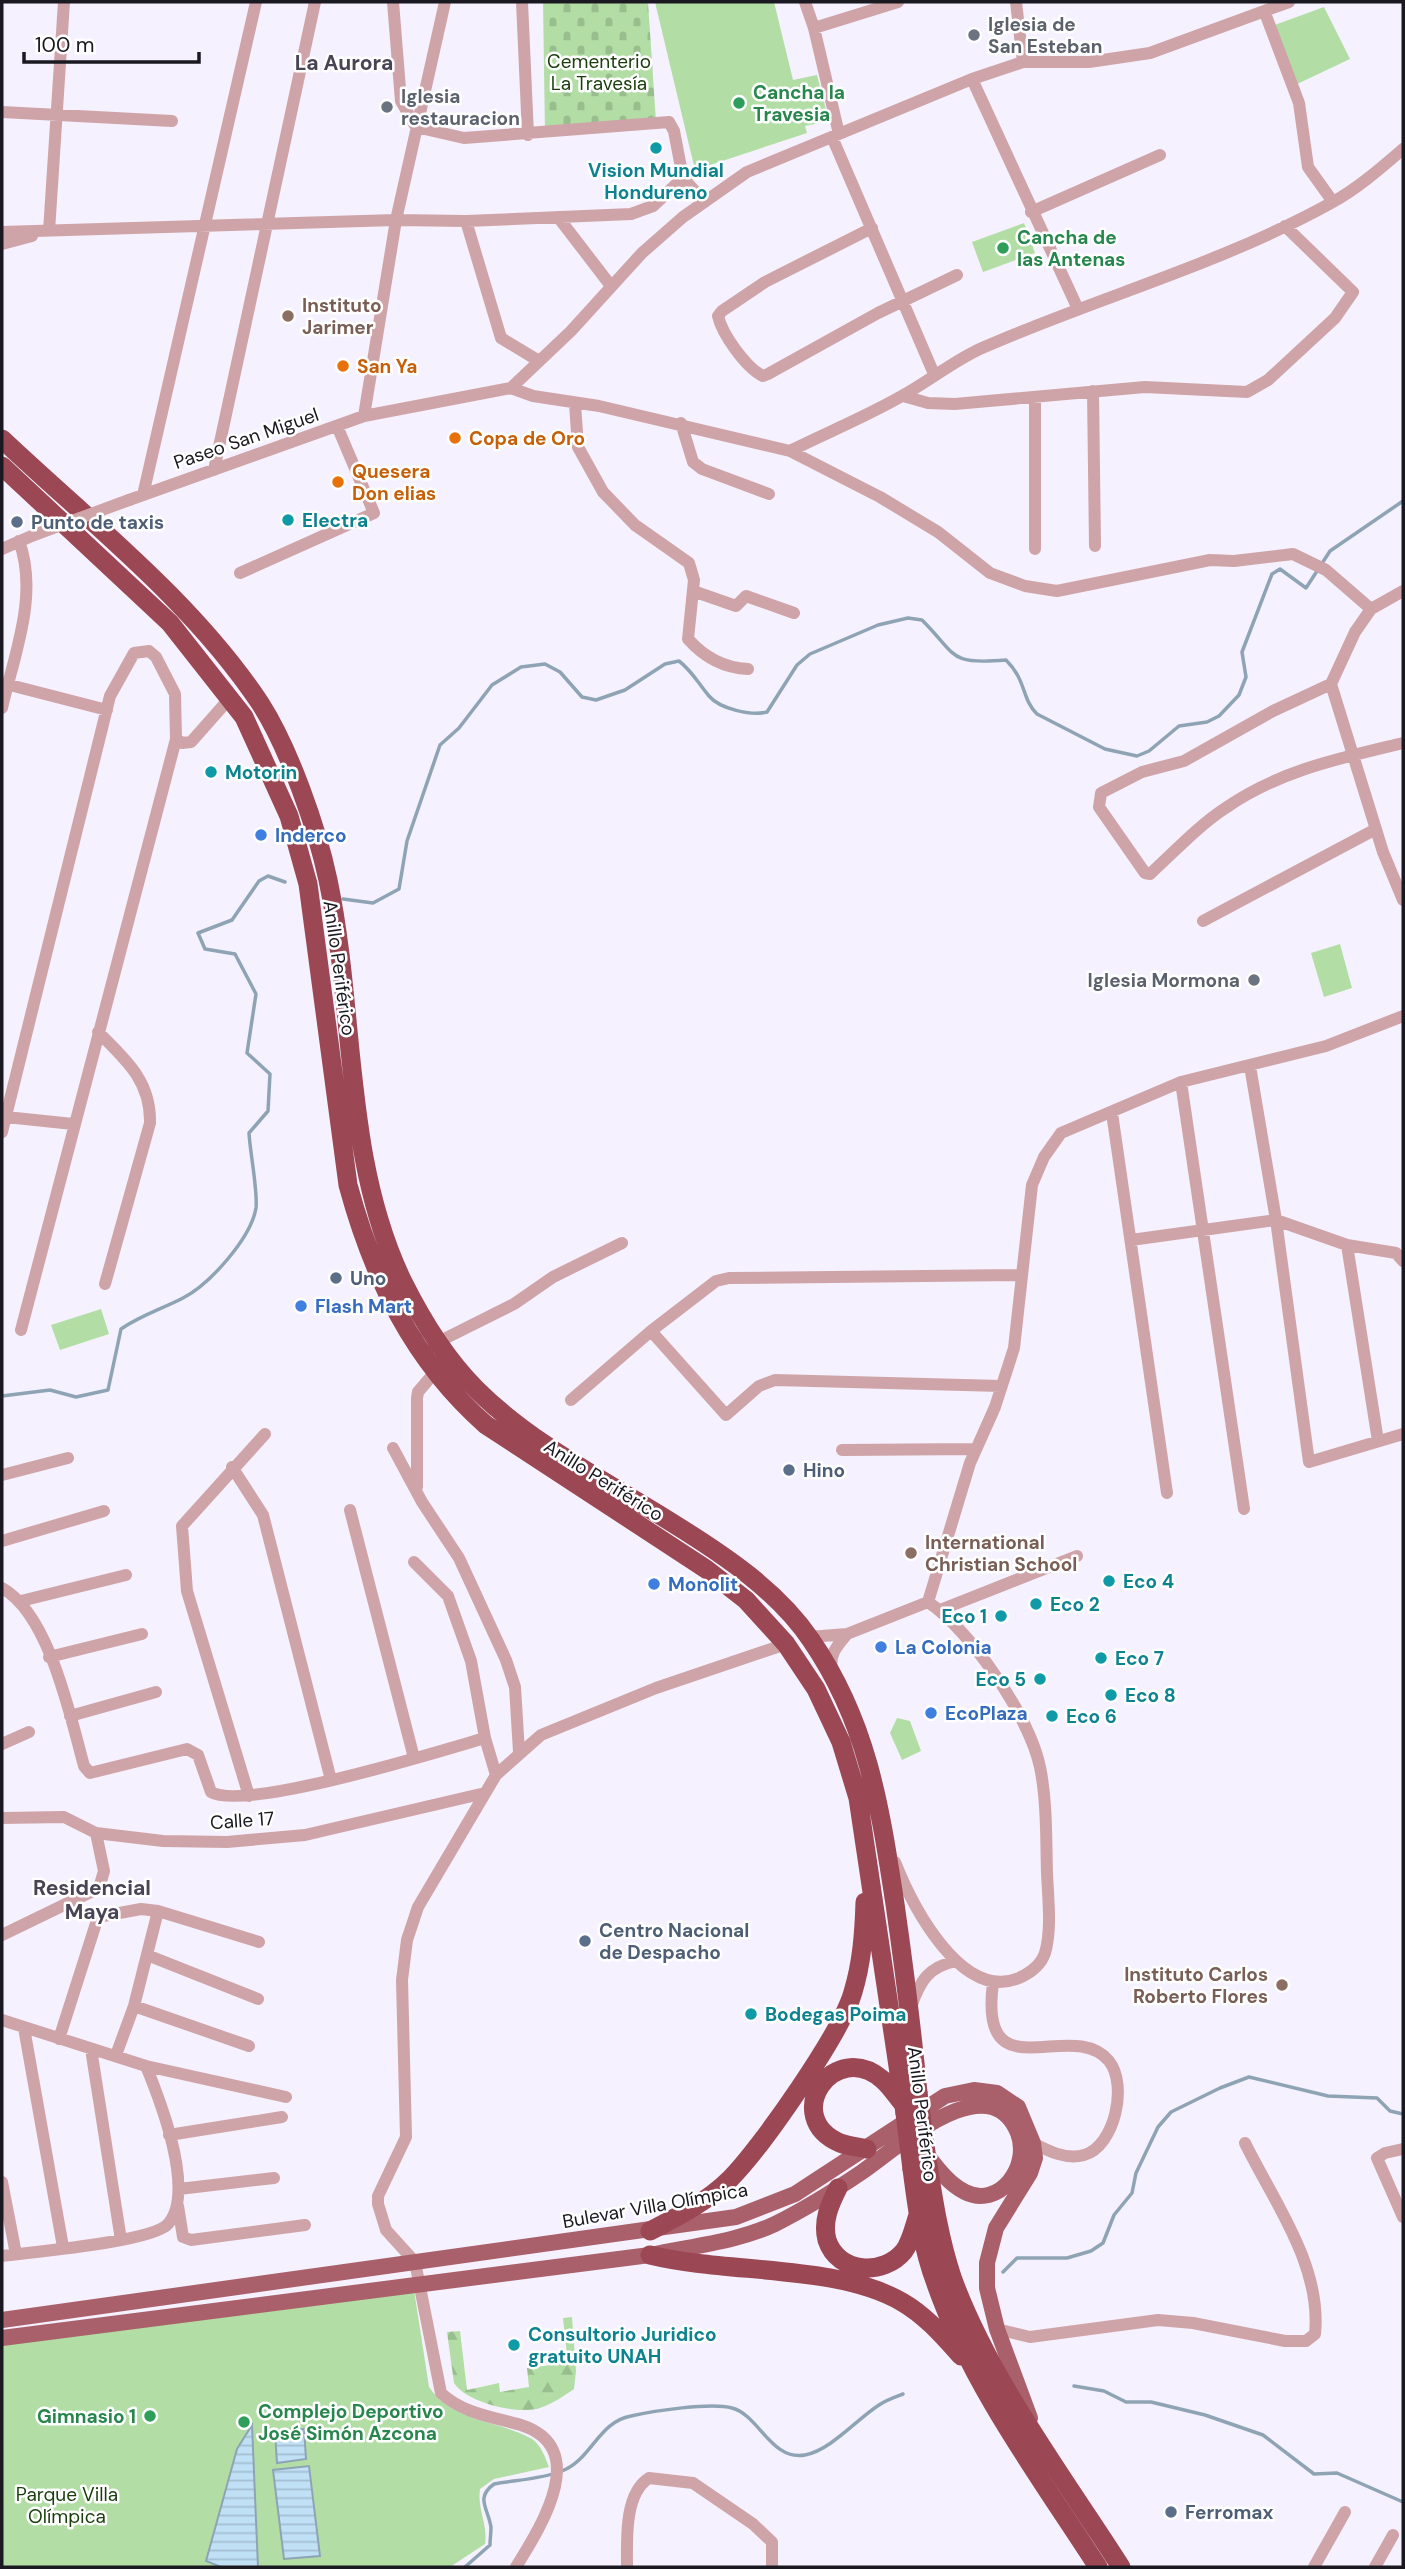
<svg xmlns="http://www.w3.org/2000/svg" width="1405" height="2569" font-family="'DM Sans',sans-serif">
<defs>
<pattern id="forest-firs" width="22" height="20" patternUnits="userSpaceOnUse" patternTransform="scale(1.75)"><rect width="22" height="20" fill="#b2dea5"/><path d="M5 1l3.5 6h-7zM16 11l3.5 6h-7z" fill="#98be8e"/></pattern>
<pattern id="cemetery-stones" width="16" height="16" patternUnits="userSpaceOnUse" patternTransform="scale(1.75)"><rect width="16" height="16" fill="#b2dea5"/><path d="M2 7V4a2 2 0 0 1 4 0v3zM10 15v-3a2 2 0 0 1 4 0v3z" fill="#98be8e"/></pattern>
<pattern id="water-rules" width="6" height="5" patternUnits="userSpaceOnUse" patternTransform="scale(1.75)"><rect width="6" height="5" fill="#bfe0f5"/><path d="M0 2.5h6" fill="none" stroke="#a4bfd2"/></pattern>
</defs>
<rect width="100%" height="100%" fill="#f5f1ff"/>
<path fill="url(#forest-firs)" d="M572,2317l4,54 -2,18c-10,7 -22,15 -34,19 -22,7 -73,-5 -86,-25l-7,-51 13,-1 7,59 32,-7 1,9 29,-5 -2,-19 41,-5 -5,-45z"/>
<path fill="url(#cemetery-stones)" d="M543,2h105l8,120 -111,11z"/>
<path fill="#b2dea5" d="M655,2h119l19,78 24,-5 12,46 -24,5 2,7 -112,37z
M1324,7l26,52 -55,26 -23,-59z
M1024,223l11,30 -52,19 -11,-30z
M1340,944l12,44 -28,9 -13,-44z
M101,1309l8,25 -49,16 -9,-25z
M897,1718l13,3 11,30 -19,9 -12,-27z
M414,2290l15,97c24,35 69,33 103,52 9,6 13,18 17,28l-55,12 -14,10c-3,20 8,35 5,55l-35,23h-448v-222z"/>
<path fill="url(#water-rules)" stroke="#8ea4b5" stroke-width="2" d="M252,2425l6,142h-37l-15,-6 31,-112z
M304,2429l2,30 -29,4 -2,-30z
M309,2466l11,90 -36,3 -11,-89z"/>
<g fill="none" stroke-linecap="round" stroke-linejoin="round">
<path stroke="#8ea4b5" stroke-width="3.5" d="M343,899l30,4 26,-14 8,-48 33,-96 19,-17 33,-43 29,-18 24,-3 15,8 22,25 14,3 29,-10 40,-26 14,-3c13,10 19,22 30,35 11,13 42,20 58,16l30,-47 13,-11 68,-29 30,-7 14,2c36,36 26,45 84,40 21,21 15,38 31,54l68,35 32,7 12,-5 30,-25 28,-4 12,-6 20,-21 7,-18 -4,-25 30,-78 8,-5 26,19 24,-37 73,-50
M2,1396l48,-6 26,7 32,-7 13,-61c20,-14 41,-20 62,-31 27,-14 68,-60 73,-90 2,-16 -6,-56 -7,-75l19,-22 2,-37 -23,-21 9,-59 -21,-40 -30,-5 -7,-16 34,-13 27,-39 9,-5 17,6
M1003,2272l14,-14h50l24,-7 12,-8 11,-28 18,-22 4,-20 22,-46 13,-15 49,-24 29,-11 79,19 49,2 13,13 13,3
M1074,2386l30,5 22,11h25l54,13 58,20 51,39 23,-1 66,29
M465,2567l25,-22c0,-5 1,-12 1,-18 -3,-19 -16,-29 3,-43 22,-4 48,-5 68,-13 30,-12 36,-49 69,-55 22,-5 80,-14 101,-8 27,7 39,53 73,47 26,-5 52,-36 74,-50 7,-5 16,-8 24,-11"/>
<path stroke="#cfa4a8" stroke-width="12" d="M393,2l8,99 15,26 48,11 205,-16 5,9 9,47
M522,2l6,133
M805,2l9,26 25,106
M1016,2l7,60
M1265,13l34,90 9,64 25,35
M814,28l84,-26
M972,79l106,230
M2,112l170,9
M832,137l102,237
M1031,212l129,-57
M558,217l53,69
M466,221l35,117 38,23
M872,228l-107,54 -43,29 -4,5c4,18 28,52 45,60l5,-2 110,-61 79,-38
M49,231l15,-229
M2,232l394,-12 70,1 165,-7 22,-8 30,-28 21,23
M2,244l30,-8
M511,388l22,8 66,10 191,45 90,46 58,35 52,41 35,13 32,5 153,-31 24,1 59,-7 33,16 45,39
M1093,391l2,155
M903,396l25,7 27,1 190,-17 102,5 21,-12 67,-62 18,-26 -68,-66
M575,404l3,43 25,45 32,33 54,38 5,17 -6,59c16,18 36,29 60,30
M364,416l32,-196 49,-218
M681,423l12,39 9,7 67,25
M790,451c36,-18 75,-34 110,-54 28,-15 53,-36 82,-49 116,-51 237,-83 349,-145 26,-14 50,-35 72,-54
M214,470l101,-468
M143,495l113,-493
M129,500l235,-84 147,-28 60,-57 71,-78 41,-36 64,-45 225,-93 51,-17h66l61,-9 139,-51
M2,549l32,-14
M1035,549v-151
M240,573l134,-60 -37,-87
M693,591l43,15 10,-10 48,17
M1403,591l-32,18 -16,23 -24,52 52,168 20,48
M2,683l105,27
M1331,684l-58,27 -89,50 -42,11 -41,21 -2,14 46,66 5,1c24,-22 49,-49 77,-67 54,-37 114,-49 176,-64
M2,708c12,-53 37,-113 17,-167
M176,739l6,4 9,-1 39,-44
M1203,921l173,-92
M98,1032c28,28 53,49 52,91l-45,161
M1250,1066l26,154 33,242 94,-28
M1181,1082l63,427
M1112,1113l55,380
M6,1117l67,7
M2,1132l108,-436 24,-43 15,-2 7,6 19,37 1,45 -155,591
M1131,1240l145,-20 71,25 49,8 7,8
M1347,1245l31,196
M651,1331l75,84 33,-29 16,-6 226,6
M438,1342l76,-38 39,-27 69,-34
M571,1400l80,-69 65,-50 13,-3 291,-3
M393,1448l29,54 37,56 47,102 9,27 4,65
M842,1450l134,-1
M232,1467l31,48 68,265
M2,1475l66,-17
M417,1487v-89l1,-6 17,-20
M350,1510l64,248
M2,1541l102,-30
M414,1562l34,34 23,65 14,77 11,37
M2,1588c47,26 68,127 82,178l6,7 97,-24 11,6 13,37c34,20 229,-41 274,-54
M21,1601l105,-26
M940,1610l137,-54
M809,1637l38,-3 81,-32 42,-139 25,-56 19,-59 18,-163 12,-28 17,-24 120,-51 145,-36 77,-30
M49,1657l93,-23
M832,1670c-3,-16 5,-24 15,-36
M70,1716l86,-24
M2,1744l27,-12
M249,1796l-62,-205 -5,-65 83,-92
M2,1818l62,-1 32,16 67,8 64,1 78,-7 180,-42
M895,1862c17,43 66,140 124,116 11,-5 22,-13 26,-25 7,-24 3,-55 2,-80 -1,-34 0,-72 -7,-106 -11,-51 -69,-136 -112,-165
M2,1935l97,-47 5,-17 -8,-38
M147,1955l111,44
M993,1983c-15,113 79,33 116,78 19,24 6,85 -25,94 -18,5 -36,-4 -51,-12
M134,2006l115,40
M911,2007c9,-26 17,-40 45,-46
M2,2020l144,46 140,31
M24,2028l39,219
M59,2039l39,-122 43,-8 17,2 101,31
M91,2049l30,191
M116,2055l18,-49 24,-95
M169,2135l113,-18
M1403,2149l-18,4 -8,5 26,59
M2,2182l14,72
M179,2189l95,-11
M178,2206l5,31 8,3 114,-15
M2,2256c29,-4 150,-14 166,-32 28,-32 -8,-124 -22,-158
M997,2329l33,8 128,-17 35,3 92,18h21l9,-7c7,-68 -41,-132 -70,-191
M516,2567c24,-39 76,-119 5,-142 -28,-8 -59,-12 -80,-32l-26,-131 -29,-32 -8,-26v-8l28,-59 -4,-157 5,-40 11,-33 78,-132 45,-40 115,-47 130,-44
M627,2567c0,-27 -3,-73 22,-89l44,5 60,41 19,18v25
M1314,2567l31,-55
M1375,2567l18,-32"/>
<path stroke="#aa606a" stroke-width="16" d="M2,2320l734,-103 59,-23 150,-98 29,-6 23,3 21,14 15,36 2,15 -5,15 -34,55 -9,35v25l10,41 33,89
M2,2338l648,-83c41,-9 87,-13 125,-31 30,-15 59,-33 87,-52 34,-23 127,-110 156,-39 13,34 -19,76 -53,59 -16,-8 -27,-23 -38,-37"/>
<path stroke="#9b4754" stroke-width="19" d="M2,439c89,84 190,162 258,264 29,45 57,125 68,177 28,133 15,278 75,402 19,38 43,77 73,107 56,56 132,93 198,135 50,31 104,67 137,116 57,83 69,167 84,264 9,63 17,126 23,189
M2,466l168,157 74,94 45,99 19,68 40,301c25,92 65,176 138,240l220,144 40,31 40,44 30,45 25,53 17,56 47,315
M925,2146c7,44 13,89 27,131 36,100 112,201 169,290
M867,2149c-9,-2 -19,-3 -27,-6 -60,-26 -6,-106 43,-63 8,7 14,17 21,25
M912,2169c5,39 10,78 24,115 36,102 104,193 162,283
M838,2188c-8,16 -16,33 -11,52 11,34 57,36 77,11 7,-9 10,-24 14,-36
M650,2231c29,-15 58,-30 80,-52 31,-31 112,-147 123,-187 9,-30 11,-59 12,-90
M650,2255c77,19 187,9 252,47 23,13 42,35 59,54"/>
<path stroke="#cfa4a8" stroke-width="12" d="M34,535l95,-35"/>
<path stroke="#9b4754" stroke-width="19" d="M918,2093l7,53
M905,2113l7,56"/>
</g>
<g fill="#6b7280" stroke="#fff" stroke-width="2.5">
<circle cx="974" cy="35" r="7"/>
<circle cx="387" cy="107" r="7"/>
<circle cx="1254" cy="980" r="7"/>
</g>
<g fill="#2e9e5b" stroke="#fff" stroke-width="2.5">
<circle cx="739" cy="103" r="7"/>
<circle cx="1003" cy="248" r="7"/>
<circle cx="150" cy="2416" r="7"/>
<circle cx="244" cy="2422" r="7"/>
</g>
<g fill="#0f9aa8" stroke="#fff" stroke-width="2.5">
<circle cx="656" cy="148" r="7"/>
<circle cx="288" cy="520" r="7"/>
<circle cx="211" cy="772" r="7"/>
<circle cx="1109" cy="1581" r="7"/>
<circle cx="1036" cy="1604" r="7"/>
<circle cx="1001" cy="1616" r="7"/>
<circle cx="1101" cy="1658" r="7"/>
<circle cx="1040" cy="1679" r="7"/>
<circle cx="1111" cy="1695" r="7"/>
<circle cx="1052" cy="1716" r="7"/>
<circle cx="751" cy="2014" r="7"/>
<circle cx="514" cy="2345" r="7"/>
</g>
<g fill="#8d6e63" stroke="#fff" stroke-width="2.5">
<circle cx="288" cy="316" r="7"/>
<circle cx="911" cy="1553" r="7"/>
<circle cx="1282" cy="1985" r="7"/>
</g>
<g fill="#e8710a" stroke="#fff" stroke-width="2.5">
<circle cx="343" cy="366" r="7"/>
<circle cx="455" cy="438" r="7"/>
<circle cx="338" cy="482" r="7"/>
</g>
<g fill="#5c6f8a" stroke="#fff" stroke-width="2.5">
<circle cx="17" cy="522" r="7"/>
<circle cx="336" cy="1278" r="7"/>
<circle cx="789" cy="1470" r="7"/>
<circle cx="585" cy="1941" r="7"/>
<circle cx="1171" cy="2512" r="7"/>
</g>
<g fill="#3f7fe0" stroke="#fff" stroke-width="2.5">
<circle cx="261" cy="835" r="7"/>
<circle cx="301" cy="1306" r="7"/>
<circle cx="654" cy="1584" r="7"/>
<circle cx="881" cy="1647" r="7"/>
<circle cx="931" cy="1713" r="7"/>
</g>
<g text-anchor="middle" stroke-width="5" stroke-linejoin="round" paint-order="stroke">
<g font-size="19" font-weight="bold" fill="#5b616d" stroke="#fff" text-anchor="start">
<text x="988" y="31">Iglesia de<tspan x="988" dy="22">San Esteban</tspan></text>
<text x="401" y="103">Iglesia<tspan x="401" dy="22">restauracion</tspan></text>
<text x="1240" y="987" text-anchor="end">Iglesia Mormona</text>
</g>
<g font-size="19" fill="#193d0b" stroke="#fff">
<text x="599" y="68">Cementerio<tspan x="599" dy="22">La Travesía</tspan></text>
<text x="67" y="2501">Parque Villa<tspan x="67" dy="22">Olímpica</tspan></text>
</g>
<g font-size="19" font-weight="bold" fill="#27864d" stroke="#fff" text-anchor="start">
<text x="753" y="99">Cancha la<tspan x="753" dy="22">Travesia</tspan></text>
<text x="1017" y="244">Cancha de<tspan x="1017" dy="22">las Antenas</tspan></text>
<text x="258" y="2418">Complejo Deportivo<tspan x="258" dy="22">José Simón Azcona</tspan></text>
<text x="136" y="2423" text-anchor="end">Gimnasio 1</text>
</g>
<g font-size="19" font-weight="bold" fill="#0d838f" stroke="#fff" text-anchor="start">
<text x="656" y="177" text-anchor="middle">Vision Mundial<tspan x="656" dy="22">Hondureno</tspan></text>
<text x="302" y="527">Electra</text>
<text x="225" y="779">Motorin</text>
<text x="1123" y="1588">Eco 4</text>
<text x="1050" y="1611">Eco 2</text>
<text x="987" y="1623" text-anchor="end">Eco 1</text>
<text x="1115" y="1665">Eco 7</text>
<text x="1026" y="1686" text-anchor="end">Eco 5</text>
<text x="1125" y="1702">Eco 8</text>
<text x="1066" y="1723">Eco 6</text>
<text x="765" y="2021">Bodegas Poima</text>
<text x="528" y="2341">Consultorio Juridico<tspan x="528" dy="22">gratuito UNAH</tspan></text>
</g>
<g font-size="19" font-weight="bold" fill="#785e54" stroke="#fff" text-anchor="start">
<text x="302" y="312">Instituto<tspan x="302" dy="22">Jarimer</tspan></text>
<text x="925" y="1549">International<tspan x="925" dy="22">Christian School</tspan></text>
<text x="1268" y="1981" text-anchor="end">Instituto Carlos<tspan x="1268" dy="22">Roberto Flores</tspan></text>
</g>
<g font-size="19" font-weight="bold" fill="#c56008" stroke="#fff" text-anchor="start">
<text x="357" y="373">San Ya</text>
<text x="469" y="445">Copa de Oro</text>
<text x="352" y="478">Quesera<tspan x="352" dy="22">Don elias</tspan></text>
</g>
<g font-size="19" fill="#1a1820" stroke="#fff">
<text transform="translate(246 438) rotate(-19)" y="7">Paseo San Miguel</text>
<text transform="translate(340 968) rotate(82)" y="7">Anillo Periférico</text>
<text transform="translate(604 1480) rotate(32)" y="7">Anillo Periférico</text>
<text transform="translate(242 1820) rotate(-4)" y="7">Calle 17</text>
<text transform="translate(923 2114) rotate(83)" y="7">Anillo Periférico</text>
<text transform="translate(655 2205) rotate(-10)" y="7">Bulevar Villa Olímpica</text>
</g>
<g font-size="19" font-weight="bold" fill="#4e5e75" stroke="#fff" text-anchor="start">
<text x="31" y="529">Punto de taxis</text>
<text x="350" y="1285">Uno</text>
<text x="803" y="1477">Hino</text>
<text x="599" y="1937">Centro Nacional<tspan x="599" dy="22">de Despacho</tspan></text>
<text x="1185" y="2519">Ferromax</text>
</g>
<g font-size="19" font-weight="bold" fill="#366cbe" stroke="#fff" text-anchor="start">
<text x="275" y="842">Inderco</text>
<text x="315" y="1313">Flash Mart</text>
<text x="668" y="1591">Monolit</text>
<text x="895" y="1654">La Colonia</text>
<text x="945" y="1720">EcoPlaza</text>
</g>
<g font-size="21" font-weight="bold" fill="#484355" stroke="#fff">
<text x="344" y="70">La Aurora</text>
<text x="92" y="1895">Residencial<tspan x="92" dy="24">Maya</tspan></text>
</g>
</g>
<rect width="1405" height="2569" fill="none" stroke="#1a1820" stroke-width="7"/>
<path d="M24 52v10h175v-10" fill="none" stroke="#1a1820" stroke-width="3.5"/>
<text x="35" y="52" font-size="21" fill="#1a1820" stroke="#ffffff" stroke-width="5" paint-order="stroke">100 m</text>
</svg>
